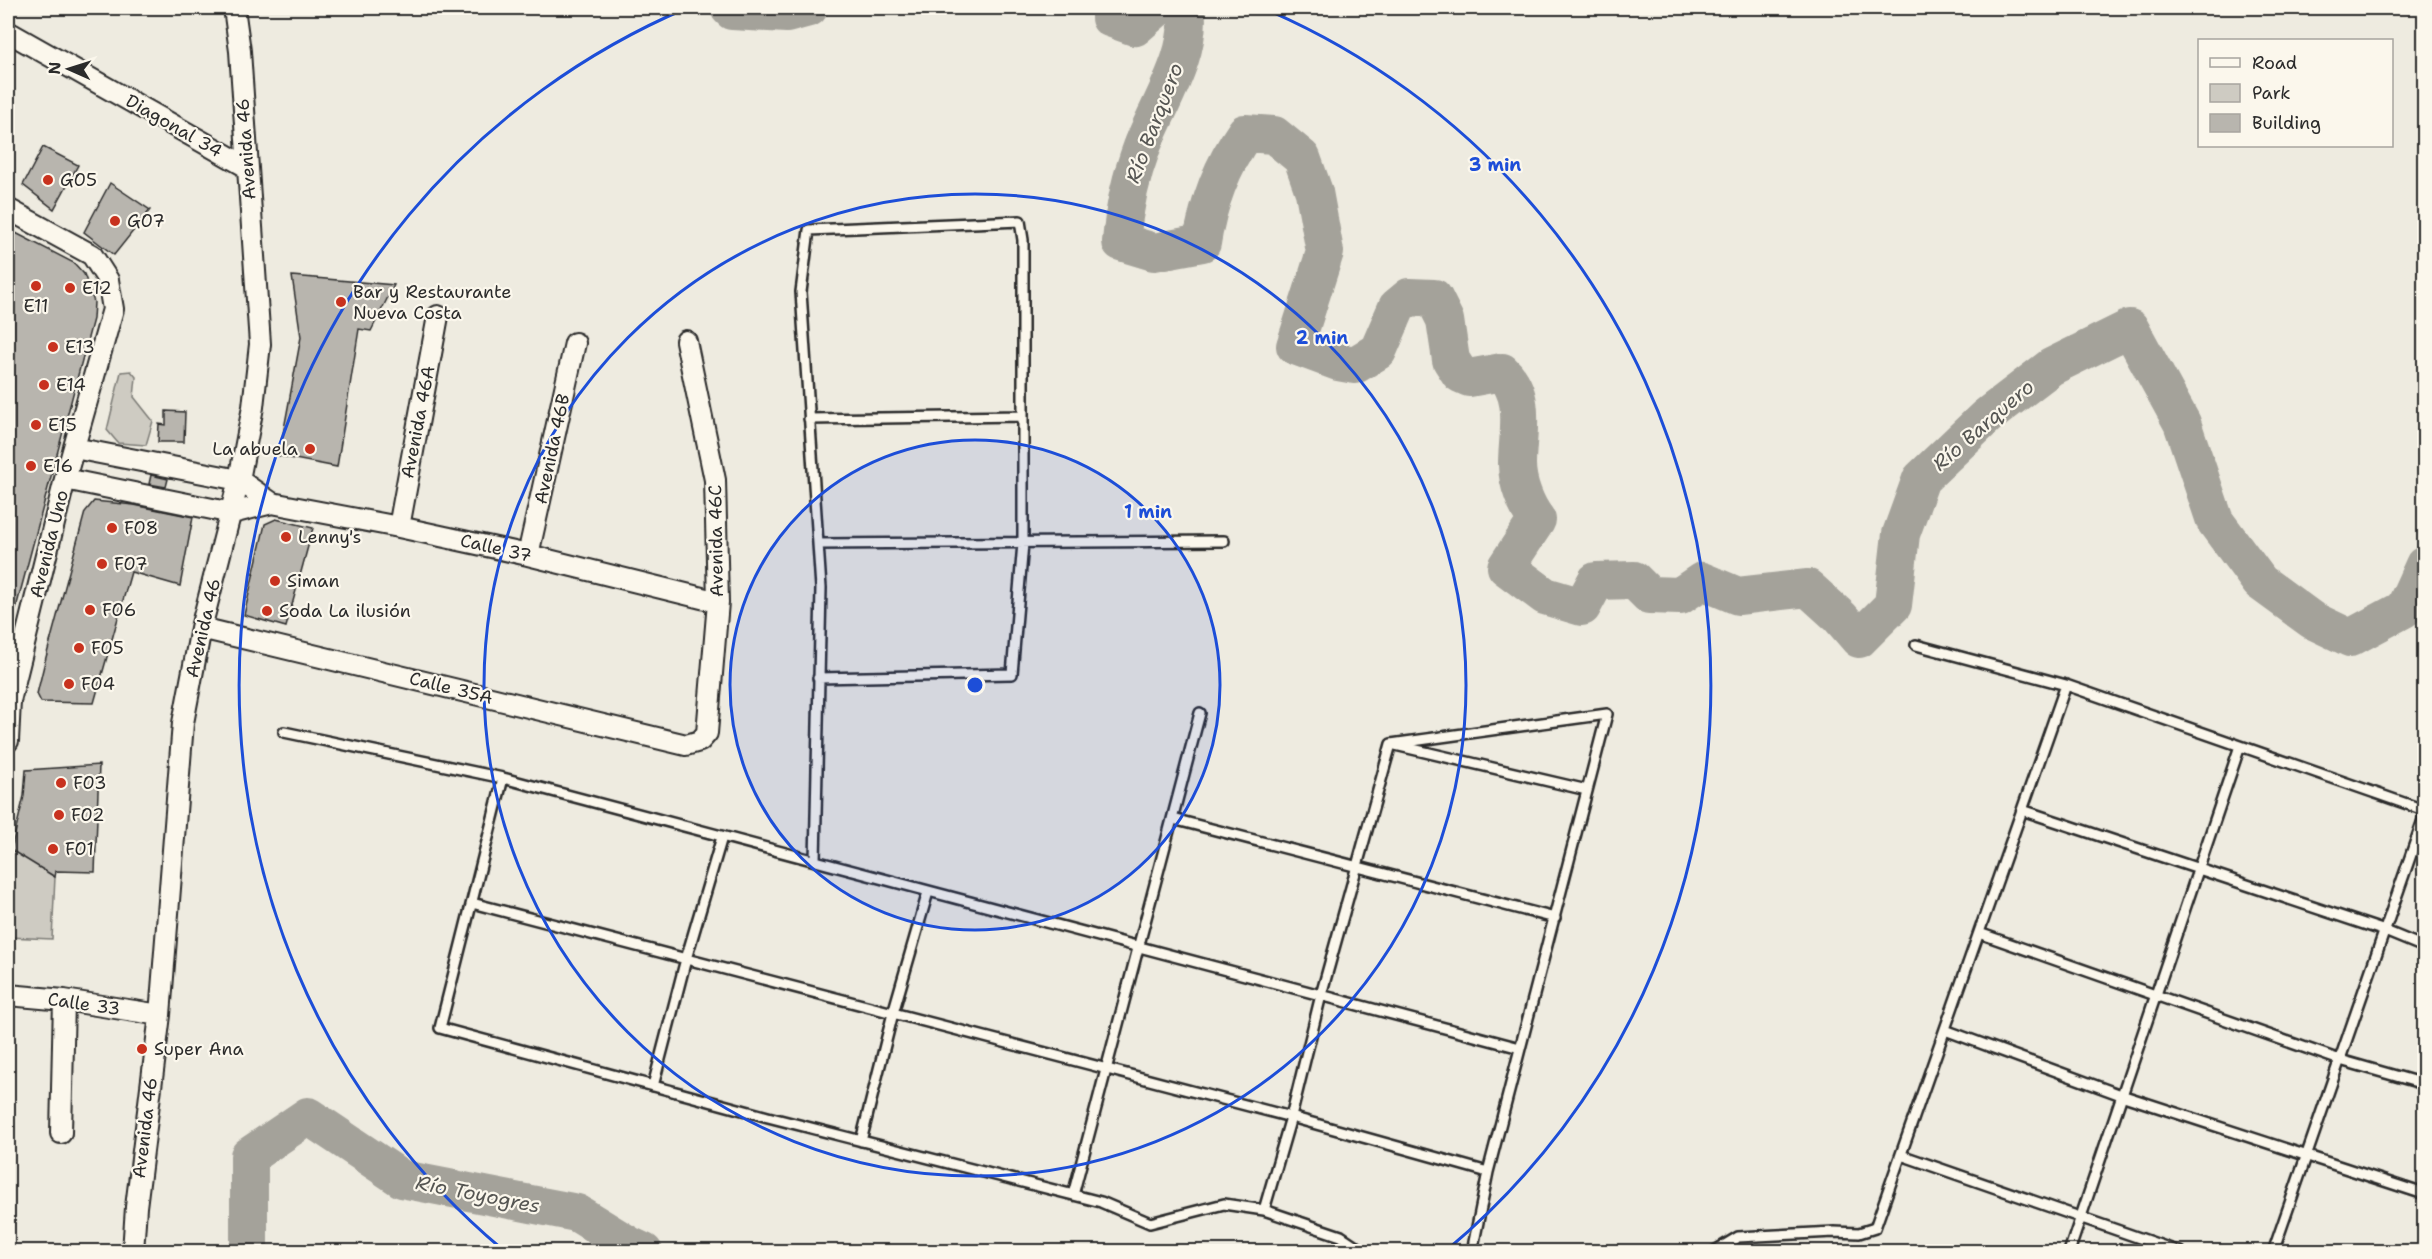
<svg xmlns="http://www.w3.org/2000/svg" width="2432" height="1259" font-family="'Shantell Sans',sans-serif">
<rect width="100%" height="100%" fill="#eeebe0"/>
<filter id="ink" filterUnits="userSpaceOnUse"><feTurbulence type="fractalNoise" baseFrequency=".0167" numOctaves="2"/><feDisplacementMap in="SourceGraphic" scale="12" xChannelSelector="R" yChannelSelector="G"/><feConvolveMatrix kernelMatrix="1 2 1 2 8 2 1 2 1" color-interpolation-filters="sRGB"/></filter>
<g filter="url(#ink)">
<path fill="#cecbc2" stroke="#7c7b76" stroke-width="1.5" d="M131,371l5,6 -2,20 19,24 -7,24 -28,-2 -11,-13 14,-58z
M11,850l44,27 -3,62 -44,-2v-84z"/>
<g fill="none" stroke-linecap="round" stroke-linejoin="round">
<path stroke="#a4a29a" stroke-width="38" d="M729,8l3,3 55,3 22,-6
M1110,8v10l25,9 22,-19
M1186,8c7,46 -28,97 -44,139 -12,32 -18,61 -21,95l33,10 48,-9c6,-40 20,-77 43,-110l29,2 28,23 12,34 11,60 -30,94 43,16 17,3 23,-14 19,-44 12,-10 25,1 11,22 6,40 9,14 9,4 33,-6c26,24 15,62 15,92 0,19 9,42 20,56l-31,47 39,29 37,11 14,-26 38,-1 15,15 31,1 22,-15 36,15 70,-8 32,29 19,22 34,-34 8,-71 20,-55 66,-63 64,-49 79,-39 52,95 33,98 45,61 52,38 38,18 54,-29 20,-44
M249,1252v-96l59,-40 94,63 175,34 52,32 15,7"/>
</g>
<path fill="#b8b5ae" stroke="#2b2b2b" stroke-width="1.5" d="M43,147l35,18 -24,44 -31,-24z
M110,183l40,27 -36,45 -30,-23z
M8,229l66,34 10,11 10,28 -1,17 -81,304 -4,-1z
M292,276l102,9 -23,46 -12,-2 -22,138 -58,-11 22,-119z
M166,411l19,1 -1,30h-26l1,-18 7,1z
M151,475l17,4 -2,8 -17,-3z
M94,501l40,4 59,12 -13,69 -49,-14 -37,131 -53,-1 -4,-8 8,-33 40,-149z
M276,519l37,9 -27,99 -42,-12 21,-91z
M99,765l-4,107 -39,-1 -1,6 -44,-27 13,-54 2,-26z"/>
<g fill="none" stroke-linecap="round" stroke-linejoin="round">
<defs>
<path id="lane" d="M809,419l214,-3
M818,544l406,-3
M2066,685l358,125
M284,732l219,46 1017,270
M503,778l-63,250 328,89 333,85 49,21 74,-19 40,6 77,26 24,16
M2022,810l363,121 39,16
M1173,819l382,99
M815,861l6,-273 -20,-296 8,-62 211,-9 3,19v303l-11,131 -194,4
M472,903l819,214 197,55
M1979,933l361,127 84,24
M1945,1030l176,65 303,99
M653,1086l33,-127 36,-122
M861,1141l32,-128 35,-121
M1901,1155l279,97
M1073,1195l127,-482
M1264,1210l27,-93 30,-122 70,-251
M1472,1252l16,-80 119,-458 -216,30 196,46
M1713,1252l25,-15 96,-5 25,1 16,-5 191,-543 -150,-40
M2069,1252l171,-506
M2273,1252l151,-435"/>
<path id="street" d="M8,32l239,135
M8,209l84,46 16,25 5,29 -48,170 -55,222 -2,40
M74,448l165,32 33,23 127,24 129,28 190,47
M65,479l167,34 40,-10
M399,527l39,-211
M528,555l47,-212
M201,628l485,117 14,-4 7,-8 11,-131 -3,-122 -29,-139
M8,995l56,5 96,15
M61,1133l3,-133
M133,1252l3,-45 24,-192 23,-292 18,-95 38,-148 14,-73 7,-63 -20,-293 -6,-43"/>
</defs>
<use href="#lane" stroke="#2b2b2b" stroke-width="14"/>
<use href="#street" stroke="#2b2b2b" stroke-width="24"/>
<use href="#lane" stroke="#fbf7ec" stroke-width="9"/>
<use href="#street" stroke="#fbf7ec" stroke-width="20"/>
</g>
</g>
<circle cx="975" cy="685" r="245" fill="#1d4ed8" fill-opacity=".12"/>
<g fill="none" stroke="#1d4ed8" stroke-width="3">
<circle cx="975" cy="685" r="245"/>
<circle cx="975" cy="685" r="491"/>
<path d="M502 1249A736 736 0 0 1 687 8M1263 8A736 736 0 0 1 1448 1249"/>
</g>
<g fill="#c8321e" stroke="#fbf7ec" stroke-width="2">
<circle cx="48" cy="180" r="6"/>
<circle cx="115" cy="221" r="6"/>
<circle cx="36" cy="286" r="6"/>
<circle cx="70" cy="288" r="6"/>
<circle cx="341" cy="302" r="6"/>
<circle cx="53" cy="347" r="6"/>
<circle cx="44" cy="385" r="6"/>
<circle cx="36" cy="425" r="6"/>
<circle cx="310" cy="449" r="6"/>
<circle cx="31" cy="466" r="6"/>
<circle cx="112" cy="528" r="6"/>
<circle cx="286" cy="537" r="6"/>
<circle cx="102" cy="564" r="6"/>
<circle cx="275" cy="581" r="6"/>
<circle cx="90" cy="610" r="6"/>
<circle cx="267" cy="611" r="6"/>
<circle cx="79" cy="648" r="6"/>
<circle cx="69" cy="684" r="6"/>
<circle cx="61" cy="783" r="6"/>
<circle cx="59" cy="815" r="6"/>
<circle cx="53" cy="849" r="6"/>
<circle cx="142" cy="1049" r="6"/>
</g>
<g text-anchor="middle" stroke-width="4.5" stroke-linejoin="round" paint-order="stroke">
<g font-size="18" fill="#2b2b2b" stroke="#fbf7ec">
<text transform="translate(174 126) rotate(30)" y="6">Diagonal 34</text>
<text transform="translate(246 149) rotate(-94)" y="6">Avenida 46</text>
<text transform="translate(418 422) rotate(-79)" y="6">Avenida 46A</text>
<text transform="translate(552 449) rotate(-78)" y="6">Avenida 46B</text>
<text transform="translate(716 541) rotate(-91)" y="6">Avenida 46C</text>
<text transform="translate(49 544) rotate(-76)" y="6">Avenida Uno</text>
<text transform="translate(496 548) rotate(13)" y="6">Calle 37</text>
<text transform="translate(203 628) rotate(-77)" y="6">Avenida 46</text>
<text transform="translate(451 688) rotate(14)" y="6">Calle 35A</text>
<text transform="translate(84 1004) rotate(8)" y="6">Calle 33</text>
<text transform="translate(145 1128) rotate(-83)" y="6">Avenida 46</text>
</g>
<g font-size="18" fill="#2b2b2b" stroke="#fbf7ec" text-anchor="start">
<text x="60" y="186">G05</text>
<text x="127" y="227">G07</text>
<text x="82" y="294">E12</text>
<text x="353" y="298">Bar y Restaurante<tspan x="353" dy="21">Nueva Costa</tspan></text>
<text x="36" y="312" text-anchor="middle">E11</text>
<text x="65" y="353">E13</text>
<text x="56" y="391">E14</text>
<text x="48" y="431">E15</text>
<text x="298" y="455" text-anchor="end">La abuela</text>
<text x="43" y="472">E16</text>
<text x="124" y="534">F08</text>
<text x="298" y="543">Lenny's</text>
<text x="114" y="570">F07</text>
<text x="287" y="587">Siman</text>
<text x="102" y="616">F06</text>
<text x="279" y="617">Soda La ilusión</text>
<text x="91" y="654">F05</text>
<text x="81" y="690">F04</text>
<text x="73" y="789">F03</text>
<text x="71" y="821">F02</text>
<text x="65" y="855">F01</text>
<text x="154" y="1055">Super Ana</text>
</g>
<g font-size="20" font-style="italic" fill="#555552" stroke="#fbf7ec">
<text transform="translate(1154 123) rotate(-69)" y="7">Río Barquero</text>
<text transform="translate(1983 425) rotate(-41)" y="7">Río Barquero</text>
<text transform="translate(478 1194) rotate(11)" y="7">Río Toyogres</text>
</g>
</g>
<circle cx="975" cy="685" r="9" fill="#1d4ed8" stroke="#fbf7ec" stroke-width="3"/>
<g font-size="18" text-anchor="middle" font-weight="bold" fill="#1d4ed8" stroke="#fbf7ec" stroke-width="4.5" stroke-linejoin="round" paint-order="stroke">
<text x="1495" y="171">3 min</text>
<text x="1322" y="344">2 min</text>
<text x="1148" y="518">1 min</text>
</g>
<rect width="2432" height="1259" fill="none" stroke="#fbf7ec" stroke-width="30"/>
<rect x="15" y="15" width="2402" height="1229" fill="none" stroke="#2b2b2b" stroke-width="2" filter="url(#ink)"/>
<rect x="2198" y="39" width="195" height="108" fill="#fbf7ec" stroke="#a8a59f" stroke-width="1.5"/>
<rect x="2210" y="58" width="30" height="9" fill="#fbf7ec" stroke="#a8a59f" stroke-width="1.5"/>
<text x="2252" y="69" font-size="18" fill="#2b2b2b">Road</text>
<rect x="2210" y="84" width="30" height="18" fill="#cecbc2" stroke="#a8a59f" stroke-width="1.5"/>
<text x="2252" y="99" font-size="18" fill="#2b2b2b">Park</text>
<rect x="2210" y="114" width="30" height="18" fill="#b8b5ae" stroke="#a8a59f" stroke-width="1.5"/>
<text x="2252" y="129" font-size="18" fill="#2b2b2b">Building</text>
<g transform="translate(69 69) rotate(273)" stroke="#fbf7ec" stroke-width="4.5" paint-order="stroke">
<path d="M0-4.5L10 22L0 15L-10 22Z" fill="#2b2b2b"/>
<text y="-9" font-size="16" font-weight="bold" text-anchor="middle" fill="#2b2b2b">N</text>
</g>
</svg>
